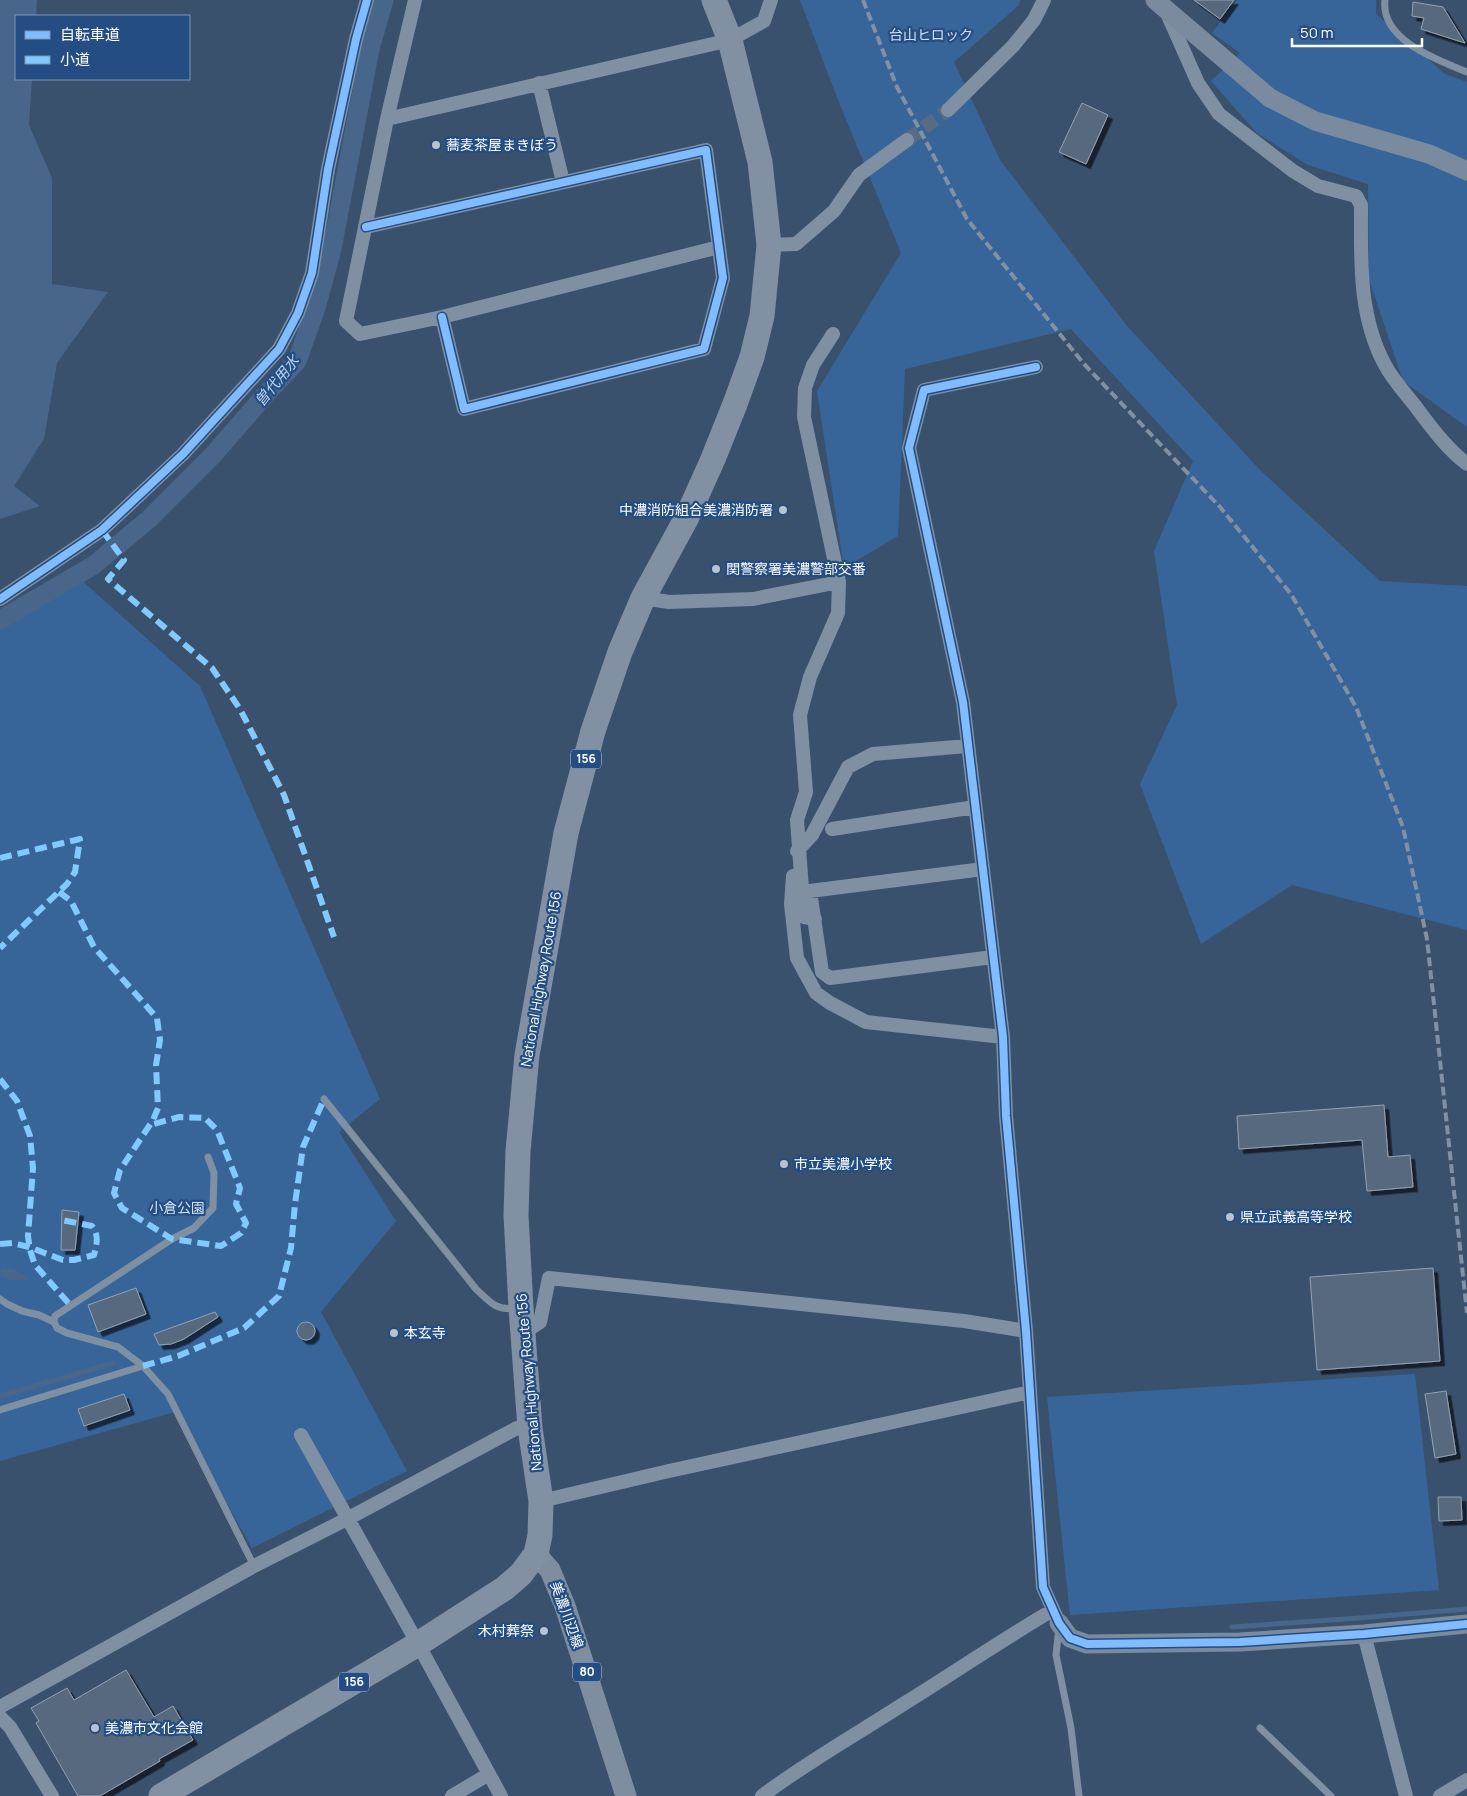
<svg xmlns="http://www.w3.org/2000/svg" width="1467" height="1796" font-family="Manrope,'Noto Sans JP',sans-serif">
<defs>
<filter id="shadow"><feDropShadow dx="4.5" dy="4.5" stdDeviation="0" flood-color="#0009"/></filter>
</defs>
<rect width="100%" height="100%" fill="#3a516d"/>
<path fill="#386599" d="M800,0h220l-1,5 -65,57 46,98 127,166 133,144 120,111 87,5v344l-175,-45 -91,59 -61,-160 37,-79 -23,-154 39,-90 -122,-132 -166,40 -7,167 -54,32 -27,-177 84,-138 -63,-153z
M1237,0h139v14l69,60 22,8v345l-64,-46 -34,-102 -1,-95 -60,-19 -51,-32 -46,-52 29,-28 -28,-20z
M71,571l129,115 180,413 -41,33 57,89 -75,91 86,159 -155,77 -77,-136 -175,49v-846z
M1415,1374l24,216 -369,25 -23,-218z"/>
<path fill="#48658a" d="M0,0h37l-1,16h-20v63h16l-3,46 23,53v106l56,8 -51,71 -13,76 -30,47 26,20 -40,13z
M11,1268l18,9 -2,4 -16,-1 -11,-4 1,-7z
M114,1360l3,5 -117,34v-6z"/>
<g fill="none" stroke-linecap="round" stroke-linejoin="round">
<path stroke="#48658a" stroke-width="5" d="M1232,1627l127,-9 108,-9"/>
<path stroke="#48658a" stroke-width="19" d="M0,620l94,-55 55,-46 64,-64 53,-61 31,-33 19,-53 16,-59 38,-200 14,-49"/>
</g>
<path fill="#57697f" stroke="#93a1b2" filter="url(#shadow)" d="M1194,0h40l-14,19z
M1413,2l30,5 22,36 -44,-14 3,-11 -12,-2z
M1082,103l26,12 -22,49 -27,-12z
M1384,1105l4,52 22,-2 3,32 -46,4 -5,-51 -123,9 -2,-33z
M62,1210l17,2 -4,38h-14z
M1433,1268l7,93 -123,9 -7,-93z
M136,1288l10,26 -48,18 -10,-27z
M215,1312l3,5 -34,22 -13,5 -12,1 -5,-11z
M297 1331a9 9 0 1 1 18 0a9 9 0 1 1-18 0Z
M1446,1391l10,63 -21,4 -10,-64z
M124,1394l6,16 -46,16 -6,-17z
M1438,1497h23l1,23 -23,1z
M126,1670l28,47 19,-11 20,34 -34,19 1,2 -60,35h-22l-42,-73 3,-2 -8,-13 36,-20 7,12z"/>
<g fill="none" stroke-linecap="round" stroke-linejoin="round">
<path stroke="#586b83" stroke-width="14" stroke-dasharray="14 7" stroke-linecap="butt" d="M907,140l41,-30"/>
<path stroke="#8090a3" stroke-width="7" d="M1385,0c-5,40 53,60 82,72
M324,1099l152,190c15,14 20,22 41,19
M0,1299l7,5 15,7 17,4 15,7 3,6 10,5 51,14 25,19
M54,1322l1,-6 117,-77 22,-11 19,-20 1,-35 -6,-16
M0,1410l143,-44 25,28 86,172
M1059,1628l-3,27 15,73 8,68
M1260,1728l71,68"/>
<path stroke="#8090a3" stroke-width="14" d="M415,0l-28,119 343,-79 34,-19 7,-21
M1166,11l32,72 21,31 74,57 25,15 38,10 5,9c0,54 -3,110 24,160 8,15 21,29 31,42 15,20 31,42 51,57
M539,83l24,99
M948,110l65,-64 21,-26 10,-20
M387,119l-41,202 14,13 82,-17 277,-70
M366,227l340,-77 17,128 -19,71 -240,60 -22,-92
M769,245l27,-1 38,-33 25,-36 48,-35
M1036,367l-112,23 -15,58 54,254 40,335 3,79 20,215 17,256 16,36
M643,598l26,4 84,-3 86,-17
M0,599l102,-69 81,-76 96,-105 19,-36 14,-40 16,-104 28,-130 11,-39
M832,829l143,-22
M797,851l15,-16 36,-68 25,-13 94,-8
M983,869l-173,22 12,81 8,6 163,-21
M793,876l-2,28 6,54 19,35 14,10 36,19 137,15
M815,919l-11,-2 -7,-97 9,-28 -6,-77 10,-38 28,-64 1,-31 -35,-165 1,-29 8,-23 20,-31
M523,1333l17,-11 9,-44 415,43 62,10
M301,1435l117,209 83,152
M541,1501l128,-30 361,-79
M1364,1634l42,162
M0,1707l254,-141 93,-47 170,-91h13
M0,1717l10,10 42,69
M452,1796l37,-22
M762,1796c45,-34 95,-62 143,-93 50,-31 98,-64 148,-93
M1440,1796l27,-16"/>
<path stroke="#7b8b9f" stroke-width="19" d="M1155,0l115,98 45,23 114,33 38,17
M1059,1623l11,15 17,6 153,-2 124,-8 103,-10"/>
<path stroke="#7e8da0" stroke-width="21" d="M536,1554l14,16 15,36 61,190"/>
<path stroke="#8190a3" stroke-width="25" d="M161,1796l257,-152 87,-56 16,-14 15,-20 4,-19 1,-34 -11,-73 -9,-120 -5,-93 2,-64 9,-96 39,-222 27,-102 27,-79 23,-54 44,-81 26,-58 22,-55 17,-47 10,-41 7,-71 -9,-83 -30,-122 -16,-40"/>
<path stroke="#8190a3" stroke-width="4" stroke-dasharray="9 4" stroke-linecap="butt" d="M863,0l34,87 70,132 117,145 136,143 71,87 65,113 47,120 24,112 40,374"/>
<path stroke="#80caff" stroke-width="6" stroke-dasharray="12 6" stroke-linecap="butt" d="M102,530l22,30 -16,19 104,89 28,41 44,86 50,142
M0,858l80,-19 -5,33 -8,12 -67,64
M59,892l12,9 23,46 63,71 3,22 -4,25 2,43 -5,12 -33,50 -6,23 8,15 50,31 49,7 20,-13 5,-10 -10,-19 4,-16 -23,-58 -12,-12 -26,-1 -29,8
M0,1079l17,22 13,35 3,32 -5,68 2,14 5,15 36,41
M0,1244l12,-1 17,4 34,13h11l20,-5c3,-11 5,-20 -2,-29l-30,-6
M143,1366l35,-10 66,-28 35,-32 12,-48 4,-44 8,-57 21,-48"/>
<defs>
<path id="cycleway" d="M366,227l340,-77 17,128 -19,71 -240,60 -22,-92
M1036,367l-112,23 -15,58 54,254 40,335 3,79 20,215 17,256 16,36 11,15 17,6 153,-2 124,-8 103,-10
M0,599l102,-69 81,-76 96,-105 19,-36 14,-40 16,-104 28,-130 11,-39"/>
</defs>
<use href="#cycleway" stroke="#244e83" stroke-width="11"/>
<use href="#cycleway" stroke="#80bcff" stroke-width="8"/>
</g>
<g fill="#bac2cc" stroke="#244e83" stroke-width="2">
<circle cx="436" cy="145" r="5"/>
<circle cx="783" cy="510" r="5"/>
<circle cx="716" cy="569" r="5"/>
<circle cx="784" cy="1164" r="5"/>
<circle cx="1230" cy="1217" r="5"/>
<circle cx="394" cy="1333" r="5"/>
<circle cx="544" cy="1631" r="5"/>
<circle cx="95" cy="1728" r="5"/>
</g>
<g text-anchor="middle" stroke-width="4.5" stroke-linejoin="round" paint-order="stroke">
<g fill="#244e83" stroke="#bdcada" stroke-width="1">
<rect x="571" y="749.5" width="30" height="19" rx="4"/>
<rect x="573" y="1662.5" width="28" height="19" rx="4"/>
<rect x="339" y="1672.5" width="30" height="19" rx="4"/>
</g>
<g font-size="12" font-weight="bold" fill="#fff">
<text x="586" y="763">156</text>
<text x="587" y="1676">80</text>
<text x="354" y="1686">156</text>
</g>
<g font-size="14" fill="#d0e1f6" stroke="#244e83">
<text x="931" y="40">台山ヒロック</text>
<text x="177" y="1213">小倉公園</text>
</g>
<g font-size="14" fill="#fff" stroke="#244e83" text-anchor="start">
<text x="446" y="150">蕎麦茶屋まきぼう</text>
<text x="773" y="515" text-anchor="end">中濃消防組合美濃消防署</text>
<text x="726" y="574">関警察署美濃警部交番</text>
<text x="794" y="1169">市立美濃小学校</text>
<text x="1240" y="1222">県立武義高等学校</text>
<text x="404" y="1338">本玄寺</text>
<text x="534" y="1636" text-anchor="end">木村葬祭</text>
<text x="105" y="1733">美濃市文化会館</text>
</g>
<g font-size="14" fill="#fff" stroke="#244e83">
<text transform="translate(541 979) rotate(-80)" y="5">National Highway Route 156</text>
<text transform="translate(529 1382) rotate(-95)" y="5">National Highway Route 156</text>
<text transform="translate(567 1615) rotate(70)" y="5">美濃川辺線</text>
</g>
<g font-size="15" font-style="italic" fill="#b8d1ef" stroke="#244e83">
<text transform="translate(277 381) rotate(-51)" y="5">曽代用水</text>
</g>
</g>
<rect x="15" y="15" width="175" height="65" fill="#244e83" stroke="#7c95b5"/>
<rect x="25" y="31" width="25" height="8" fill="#80bcff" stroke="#7c95b5"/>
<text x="60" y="40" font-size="15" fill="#ffffff">自転車道</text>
<rect x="25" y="56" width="25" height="8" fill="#80caff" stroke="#7c95b5"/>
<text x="60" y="65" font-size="15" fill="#ffffff">小道</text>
<path d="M1292 38v8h130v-8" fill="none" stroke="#ffffff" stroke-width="2.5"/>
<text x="1300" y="38" font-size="15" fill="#ffffff" stroke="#244e83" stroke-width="4" paint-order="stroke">50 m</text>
</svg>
